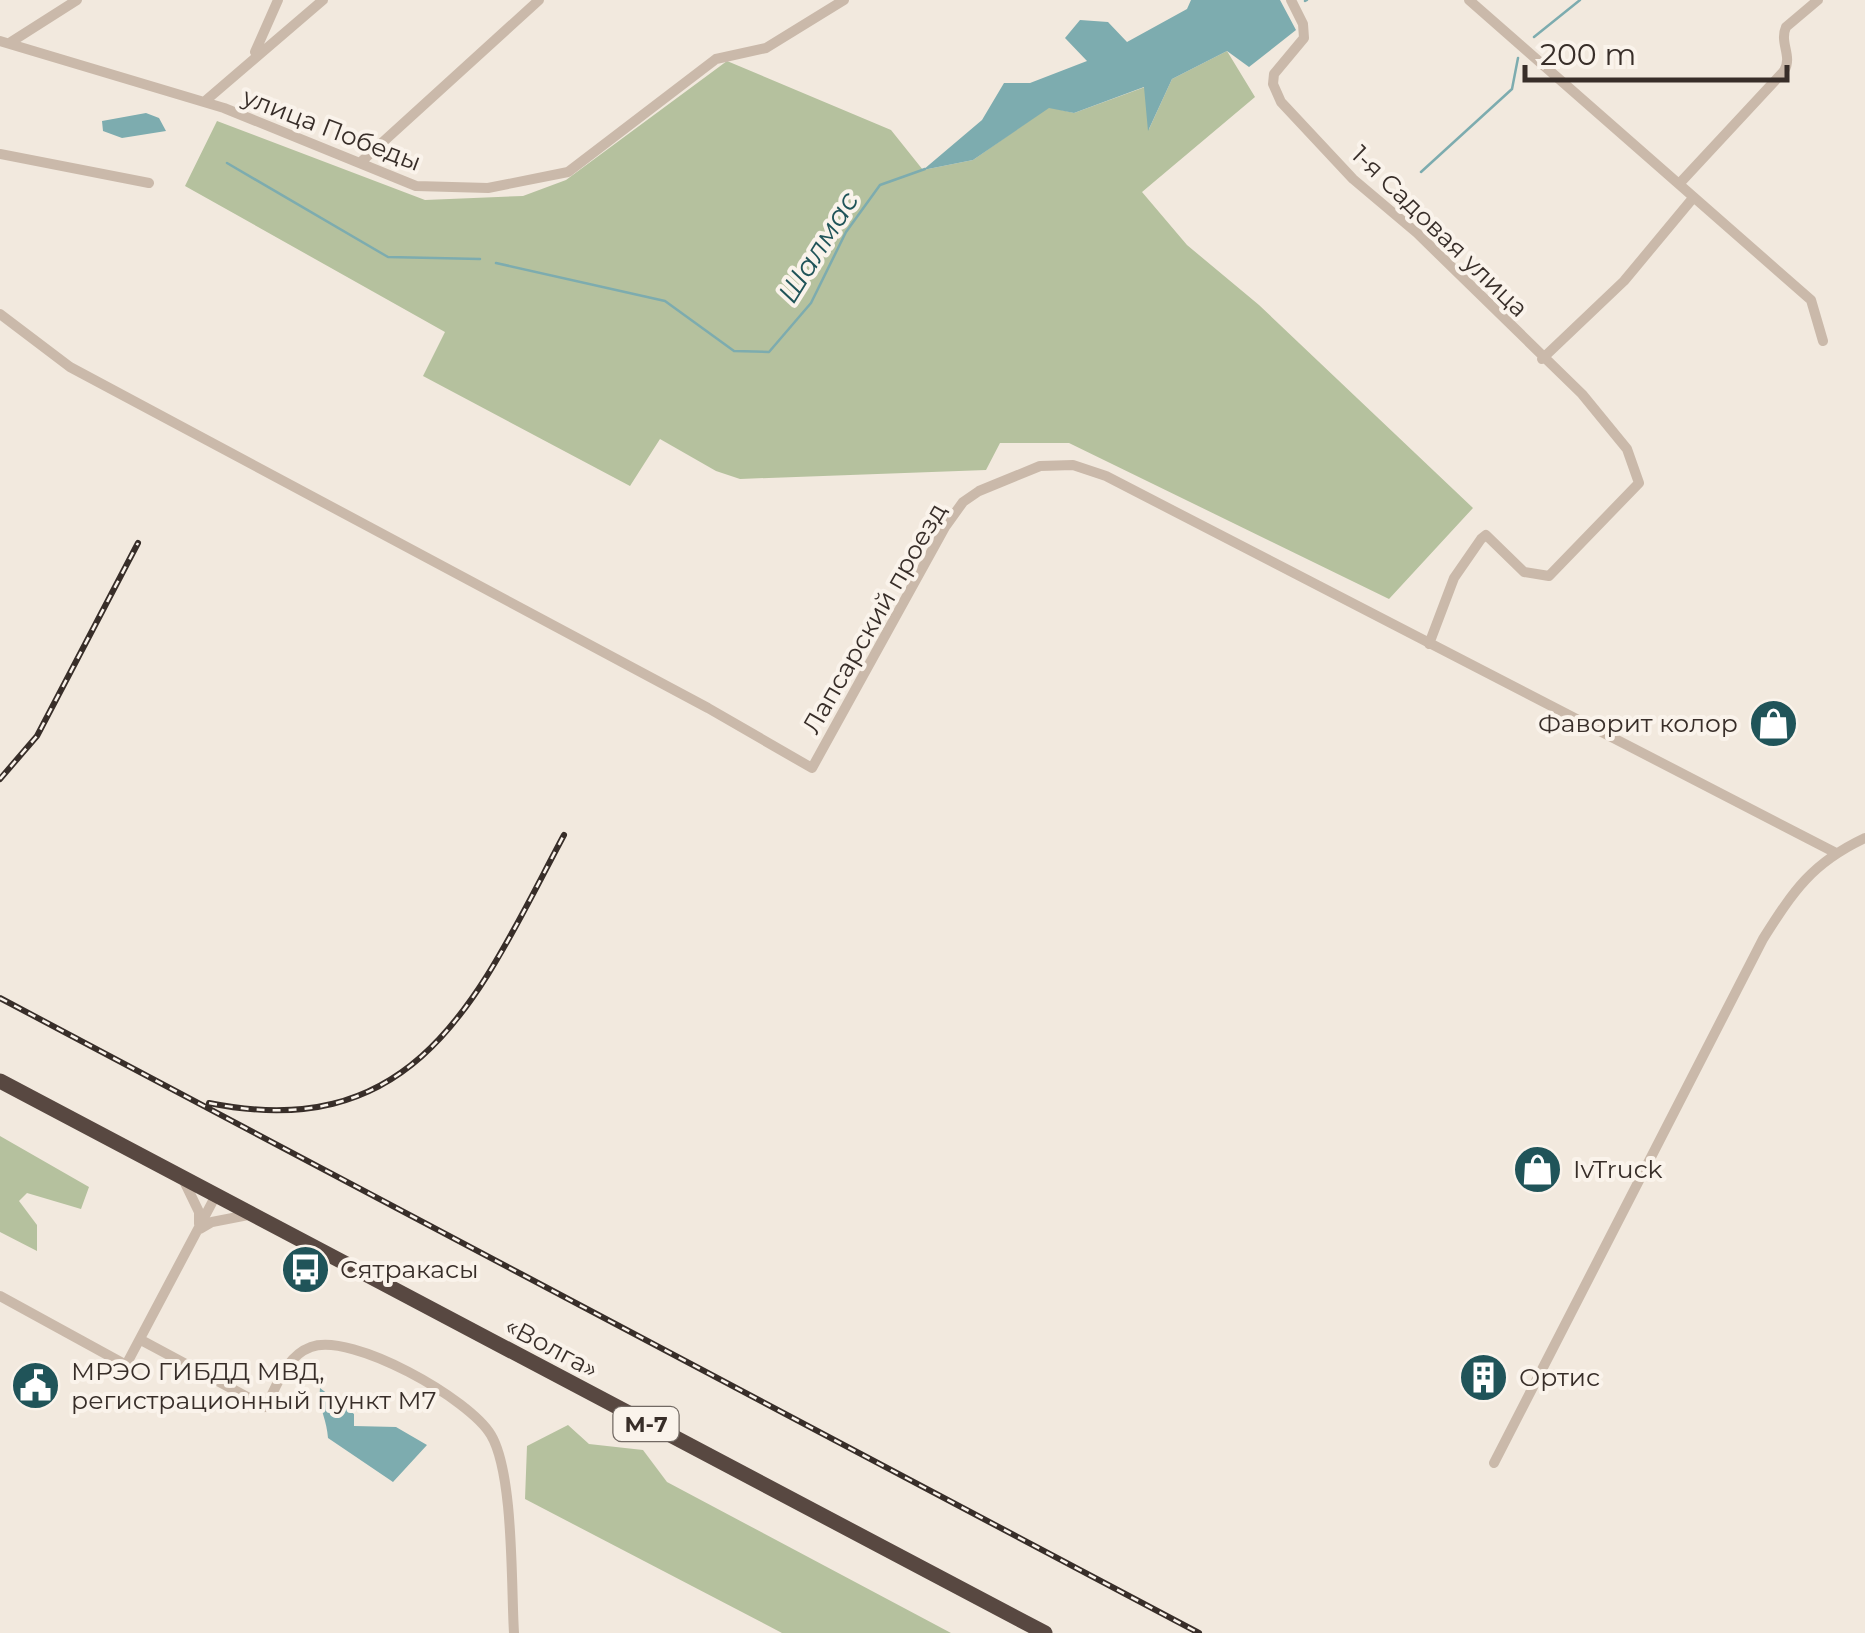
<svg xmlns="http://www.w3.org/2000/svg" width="1865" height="1633" font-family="Montserrat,sans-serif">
<rect width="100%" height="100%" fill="#f2e9de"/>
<path fill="#b5c19e" d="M1227,51l28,46 -113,95 45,53 72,60 214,203 -84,91 -320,-156h-69l-14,27 -246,9 -24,-8 -56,-32 -30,47 -207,-110 22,-44 -260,-146 32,-65 208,79 98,-4 43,-16 161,-119 164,69 32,40 50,-10 76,-53 25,6 71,-26 4,42 23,-50z
M0,1136l89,51 -8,22 -54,-16 -8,8 18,24v26l-37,-19z
M568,1425l21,19 54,6 24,32 284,151h-169l-257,-134 2,-53z"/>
<path fill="#7dacaf" d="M1191,0h89l16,30 -47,37 -22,-16 -55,28 -24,52 -4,-44 -70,26 -25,-5 -76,52 -50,10 59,-50 22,-37h26l57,-22 -22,-23 15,-18 28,2 19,20 60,-33z
M146,113l13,5 7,13 -44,7 -19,-7 -1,-10z
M320,1388l34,26v12l42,1 31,18 -34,37 -65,-44c-1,-19 -10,-30 -8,-50z"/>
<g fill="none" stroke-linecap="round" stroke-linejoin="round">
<path stroke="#7dacaf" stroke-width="2.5" d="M1305,1l2,-1
M1534,37l46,-37
M227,163l161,94 92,2
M1421,172l91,-83 6,-31
M496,263l169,38 69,50 35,1 42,-49 35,-71 34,-47 45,-16"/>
<path stroke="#cab9aa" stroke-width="10" d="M1291,0l12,24 1,14 -30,36 -1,10 8,18 72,77 64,54 165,161 45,55 12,34 -90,93 -25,-4 -38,-37 -5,4 -27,39 -25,66
M1469,0l342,300 12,41
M0,41l224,67 192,78 72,2 80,-16 148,-113 50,-11 78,-48
M11,42l66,-42
M255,52l23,-52
M204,102l119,-102
M0,154l149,29
M362,161l177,-161
M1679,184l105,-113c9,-15 -5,-28 2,-44l32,-27
M0,314l70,53 638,341 104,60 133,-241 18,-25 16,-11 61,-25 33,-1 33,11 730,377
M1542,359l82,-78 69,-83
M184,1181l15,31v12
M200,1229l12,-7 36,-7
M0,1296l126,69 89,-168
M141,1340l125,67c11,-22 20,-51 45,-60 41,-15 159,52 180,88 23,39 20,150 23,198
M1494,1463l269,-524c31,-49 49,-76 102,-101"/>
<path stroke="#584841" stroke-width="15" d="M0,1081l1045,552"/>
<defs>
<path id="rail" d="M0,779l37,-43 101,-193
M0,998l1199,635
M209,1103c213,43 272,-113 355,-268"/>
</defs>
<use href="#rail" stroke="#382e29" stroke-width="6"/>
<use href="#rail" stroke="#faf3eb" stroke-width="2.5" stroke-dasharray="8" stroke-linecap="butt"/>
</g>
<defs>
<symbol id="shop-disc" viewBox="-11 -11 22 22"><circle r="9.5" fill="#205459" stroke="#faf3eb"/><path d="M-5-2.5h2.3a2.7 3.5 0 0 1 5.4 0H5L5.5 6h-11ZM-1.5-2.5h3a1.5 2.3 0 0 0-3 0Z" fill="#fff"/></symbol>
<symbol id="bus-disc" viewBox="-11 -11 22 22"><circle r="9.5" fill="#205459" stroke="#faf3eb"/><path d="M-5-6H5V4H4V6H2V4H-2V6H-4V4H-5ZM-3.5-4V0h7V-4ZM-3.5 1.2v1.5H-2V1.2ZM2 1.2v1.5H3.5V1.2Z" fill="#fff"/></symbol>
<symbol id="building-disc" viewBox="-11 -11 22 22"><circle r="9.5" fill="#205459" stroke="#faf3eb"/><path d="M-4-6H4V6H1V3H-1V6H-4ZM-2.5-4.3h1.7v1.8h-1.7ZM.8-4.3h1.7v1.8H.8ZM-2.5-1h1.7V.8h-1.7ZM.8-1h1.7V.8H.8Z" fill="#fff"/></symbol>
<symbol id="civic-disc" viewBox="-11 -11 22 22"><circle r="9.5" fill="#205459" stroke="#faf3eb"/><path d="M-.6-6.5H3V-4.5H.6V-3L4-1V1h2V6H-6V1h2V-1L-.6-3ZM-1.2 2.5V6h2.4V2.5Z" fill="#fff"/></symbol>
</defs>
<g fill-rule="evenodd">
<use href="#shop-disc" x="1746" y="696" width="55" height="55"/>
<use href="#shop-disc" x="1510" y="1142" width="55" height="55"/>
<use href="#bus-disc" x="278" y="1242" width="55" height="55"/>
<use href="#building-disc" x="1456" y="1350" width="55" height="55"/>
<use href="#civic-disc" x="8" y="1358" width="55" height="55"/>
</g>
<g text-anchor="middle" stroke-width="8" stroke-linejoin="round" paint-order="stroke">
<rect fill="#faf3eb" stroke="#726963" stroke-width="2.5" x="613.5" y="1407" width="65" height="34" rx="8"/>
<g font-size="22" font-weight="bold" fill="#382e29">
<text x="646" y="1432">М-7</text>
</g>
<g font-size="25" fill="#382e29" stroke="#faf3eb">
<text transform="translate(332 129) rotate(21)" y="9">улица Победы</text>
<text transform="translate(1440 231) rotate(44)" y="9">1-я Садовая улица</text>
<text transform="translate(874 618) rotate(-60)" y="9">Лапсарский проезд</text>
<text transform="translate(552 1347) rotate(28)" y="9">«Волга»</text>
</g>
<g font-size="25" fill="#382e29" stroke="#faf3eb" text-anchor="start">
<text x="1738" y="732" text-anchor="end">Фаворит колор</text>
<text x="1573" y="1178">IvTruck</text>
<text x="340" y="1278">Сятракасы</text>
<text x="71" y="1380">МРЭО ГИБДД МВД,<tspan x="71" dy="29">регистрационный пункт М7</tspan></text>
<text x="1519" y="1386">Ортис</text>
</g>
<g font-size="28" font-style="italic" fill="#205459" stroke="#faf3eb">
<text transform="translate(818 247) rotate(-58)" y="10">Шалмас</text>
</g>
</g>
<path d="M1525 65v15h262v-15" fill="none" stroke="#382e29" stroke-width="5"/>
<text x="1540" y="65" font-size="30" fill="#382e29" stroke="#faf3eb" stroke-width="8" paint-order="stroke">200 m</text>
</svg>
